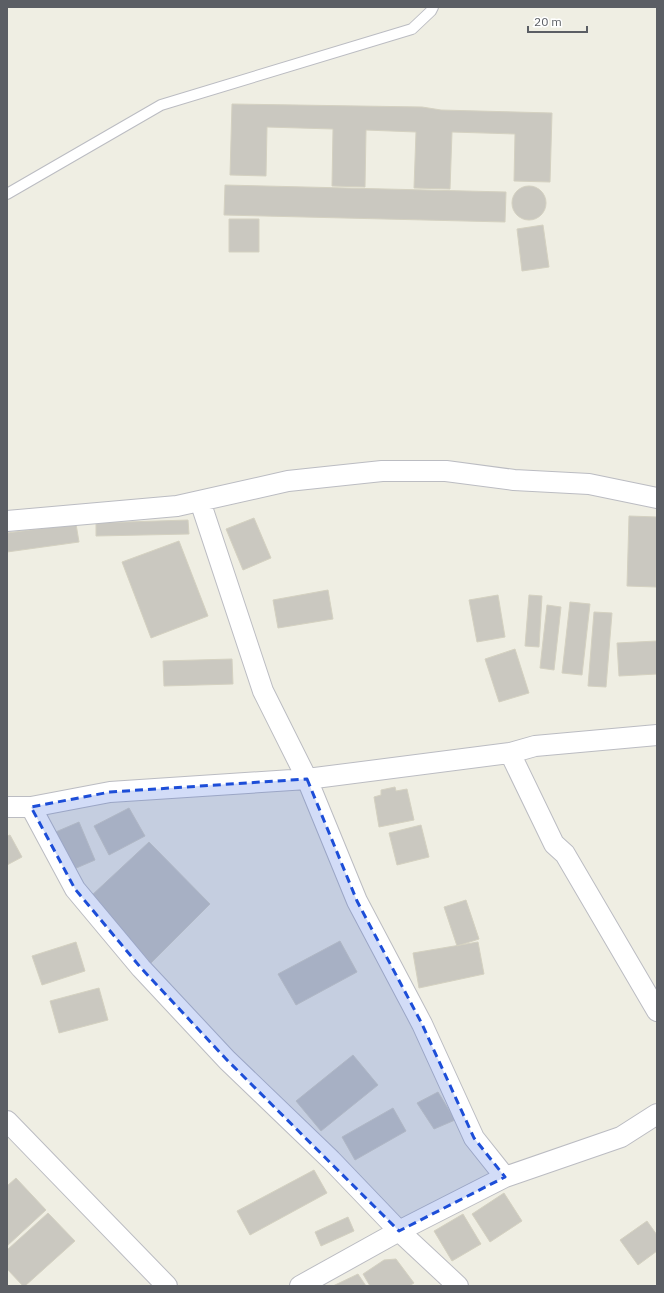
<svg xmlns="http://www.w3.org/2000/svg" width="664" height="1293" font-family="'IBM Plex Sans',sans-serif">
<rect width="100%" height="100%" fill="#efeee3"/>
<path fill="#cac8c0" stroke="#d4d1c1" d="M232,104l190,3 19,3 111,3 -2,69 -36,-1 1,-47 -63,-2 -2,57 -36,-1 2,-56 -50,-2 -1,57 -33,-1 1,-57 -66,-2 -1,49 -36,-1z
M225,185l281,7 -1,30 -281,-7z
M512 203a17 17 0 1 1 34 0a17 17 0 1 1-34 0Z
M229,219h30v33h-30z
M543,225l6,42 -27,4 -5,-42z
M629,516l28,1 -1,70 -29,-1z
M254,518l17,40 -28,12 -17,-41z
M188,520l1,14 -93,2v-13z
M76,524l3,18 -72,10v-19z
M179,541l29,75 -57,22 -29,-76z
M328,590l5,29 -55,9 -5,-28z
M498,595l7,42 -28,5 -8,-42z
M529,595l13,1 -3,51 -14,-1z
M570,602l20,2 -8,71 -20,-2z
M547,605l14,2 -7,63 -14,-2z
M594,612l18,1 -6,74 -18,-1z
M657,641v33l-38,2 -2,-33z
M515,649l14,44 -30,9 -14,-43z
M232,659l1,25 -69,2 -1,-25z
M395,787l1,4 11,-2 7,31 -35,7 -5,-30 7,-2v-5z
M129,808l16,28 -36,19 -15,-29z
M79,822l16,38 -28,12 -16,-38z
M421,825l8,32 -32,8 -8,-32z
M10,835l12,22 -15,8v-29z
M149,842l61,62 -59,59 -60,-67z
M466,900l13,39 -22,7 -13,-39z
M340,941l17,31 -61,33 -18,-31z
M76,942l9,29 -43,14 -10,-29z
M478,942l6,32 -65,14 -6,-35z
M99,988l9,32 -49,13 -9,-32z
M353,1055l25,30 -57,46 -25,-30z
M438,1092l17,28 -21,9 -17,-26z
M393,1108l13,23 -51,29 -13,-23z
M314,1170l13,23 -77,42 -13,-24z
M16,1178l30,32 -39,36v-60z
M504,1193l18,28 -32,21 -18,-28z
M48,1213l27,28 -50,45h-2l-16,-17v-19z
M463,1214l18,30 -29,17 -18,-30z
M348,1217l6,14 -33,15 -6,-14z
M647,1221l10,14v16l-19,14 -18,-25z
M396,1259l18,24 -5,3h-39l-7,-12 21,-14z
M358,1274l8,12h-33z"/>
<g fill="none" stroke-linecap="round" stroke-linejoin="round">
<defs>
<path id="service" d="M7,194l154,-89 251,-76 19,-18 2,-4"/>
<path id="minor" d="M200,501l63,190 44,88 50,122 65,123 52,114 31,39
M7,521l170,-15 111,-25 94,-10h64l68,9 75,4 68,14
M510,753l44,91 11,10 92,157
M7,807h24l79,-15 197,-13 203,-26 25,-7 122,-11
M31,807l44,82 66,79 86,92 104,100 68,71 59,55
M7,1121l160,165
M300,1286l99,-55 106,-54 116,-40 36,-23"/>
</defs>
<use href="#service" stroke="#bbbcc2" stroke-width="12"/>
<use href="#minor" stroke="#bbbcc2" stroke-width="22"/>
<use href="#service" stroke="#fff" stroke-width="10"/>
<use href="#minor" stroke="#fff" stroke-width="20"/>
</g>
<path fill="#1d4ed8" fill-opacity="0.2" stroke="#1d4ed8" stroke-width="3" stroke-dasharray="8 5" stroke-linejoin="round" d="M307,779l50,122 65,123 52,114 31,39 -106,54 -172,-171 -86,-92 -66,-79 -44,-82 79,-15z"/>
<rect width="664" height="1293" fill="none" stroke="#5b5e64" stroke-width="16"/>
<path d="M528 26v6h59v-6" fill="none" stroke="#5b5e64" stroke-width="2"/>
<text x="534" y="26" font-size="12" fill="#5b5e64" stroke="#ffffff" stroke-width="3" paint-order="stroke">20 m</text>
</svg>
